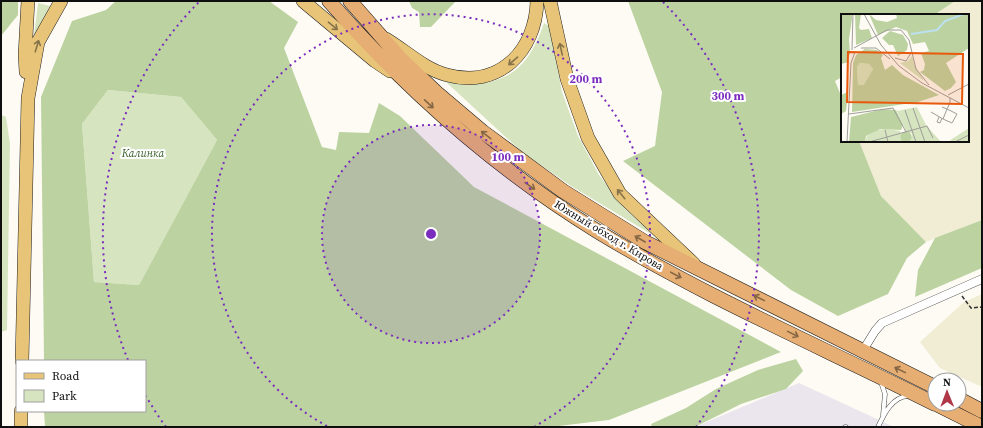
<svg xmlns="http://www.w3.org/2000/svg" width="983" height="428" font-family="'Source Serif 4',serif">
<rect width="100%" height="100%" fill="#fdfbf3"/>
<path fill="#ebe5ed" d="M799,383l95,44h-199z"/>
<path fill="#f1edd5" d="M955,1h27v219l-56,22 -45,-46 -22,-55h109v-126h-34z
M982,294v93l-42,-19 -20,-26 44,-40z"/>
<path fill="#d6e5c0" d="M38,3l12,3 -16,30z
M544,23l5,3 13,66 16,44 21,39 26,34 31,28 -85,-51 -49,-34 -76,-70c53,6 80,-5 98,-59z
M108,90l73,7 36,43 -78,145 -45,-3 -12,-158z
M1,115l5,2 4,27 -3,186 -6,2z"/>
<path fill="#bcd3a1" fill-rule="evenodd" d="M1,1h17v14l-17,21z
M116,1h153l29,21 -14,26 38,99 14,3 3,-18 30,1 10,-30 21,13 74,71 307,165 -172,68 -59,7h-505l-1,-16h101v-50h-101l-3,-264 31,-76 34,-11zM108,90l73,7 36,43 -78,145 -45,-3 -12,-158z
M409,1h47l-25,26h-11l-1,-15 -7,-4z
M628,1h327l-21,14h-92v62l-7,4 7,17v43h17l22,55 45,46 -19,16 -19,36 -50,22 -47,-26 -168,-129 32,-15 7,-54z
M982,220v48l-67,29 3,-27 17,-32z
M796,359l7,12 -17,18 -45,15 -42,21 -6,2h-41l-1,-3 35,-16 30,-19 42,-19z"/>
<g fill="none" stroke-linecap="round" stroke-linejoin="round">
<defs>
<path id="service" d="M881,382l4,12 -2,21
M845,427h1
M878,427c6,-13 14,-30 30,-31"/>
<path id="minor" d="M862,352l13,-21 7,-8 100,-44"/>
<path id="primary" d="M303,1l72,60 15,10
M550,1l17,78 21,59 32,56 74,70
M386,39c20,12 38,30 61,36 52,14 89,-24 90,-74
M26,72l-1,-17 3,-54
M22,361l6,-263 10,-56 23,-41
M21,427v-16"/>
<path id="trunk" d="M329,1c78,89 167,168 268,230 108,66 225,116 338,173
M350,1l51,58 36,34 46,39 80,59 82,51 290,145
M959,399l23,12
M936,404l46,23"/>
</defs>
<use href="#service" stroke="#424242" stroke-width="5"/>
<use href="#minor" stroke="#424242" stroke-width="9"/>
<use href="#primary" stroke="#202020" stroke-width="14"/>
<use href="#trunk" stroke="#202020" stroke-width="15"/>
<path stroke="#313131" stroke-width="1.5" stroke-dasharray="4 2" stroke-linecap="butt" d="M962,296l9,12 11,-1"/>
<use href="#service" stroke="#fff" stroke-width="4"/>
<use href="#minor" stroke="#fff" stroke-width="8"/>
<use href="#primary" stroke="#e8c478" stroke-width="13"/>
<use href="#trunk" stroke="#e6ae72" stroke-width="14"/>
</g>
<defs><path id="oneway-shaft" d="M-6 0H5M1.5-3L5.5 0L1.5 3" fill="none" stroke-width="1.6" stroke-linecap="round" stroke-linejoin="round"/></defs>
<g stroke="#867349">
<use href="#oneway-shaft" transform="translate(333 26) rotate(40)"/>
<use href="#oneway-shaft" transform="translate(37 46) rotate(-73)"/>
<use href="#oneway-shaft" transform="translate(561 49) rotate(-102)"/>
<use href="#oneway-shaft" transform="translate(513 61) rotate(139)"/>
<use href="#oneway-shaft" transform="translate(621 194) rotate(-129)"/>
</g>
<g stroke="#856645">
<use href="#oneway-shaft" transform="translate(429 104) rotate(43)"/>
<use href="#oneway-shaft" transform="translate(486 135) rotate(-142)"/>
<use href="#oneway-shaft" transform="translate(530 186) rotate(34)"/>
<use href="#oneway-shaft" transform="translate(640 239) rotate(-150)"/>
<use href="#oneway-shaft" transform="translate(676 275) rotate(28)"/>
<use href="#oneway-shaft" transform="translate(759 298) rotate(-154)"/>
<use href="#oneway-shaft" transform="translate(793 334) rotate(26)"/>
<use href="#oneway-shaft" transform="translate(900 370) rotate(-154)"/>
</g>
<circle cx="431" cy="234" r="109" fill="#7b2cbf" fill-opacity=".12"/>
<g fill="none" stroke="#7b2cbf" stroke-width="2" stroke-dasharray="2 4">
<circle cx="431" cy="234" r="109"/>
<path d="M327 426A219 219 0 1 1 535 426"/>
<path d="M166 427A328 328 0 0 1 146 396M128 360A328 328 0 0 1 199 2M663 2A328 328 0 0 1 696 427"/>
</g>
<g text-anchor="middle" stroke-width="4" stroke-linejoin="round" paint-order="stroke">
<g font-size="11" font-style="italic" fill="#376027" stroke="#fff">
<text x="143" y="157">Калинка</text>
</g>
<g font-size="11" fill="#0f0f0f" stroke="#fff">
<text transform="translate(609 235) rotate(31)" y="4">Южный обход г. Кирова</text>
</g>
</g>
<g transform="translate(841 14)">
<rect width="128" height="128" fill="#fdfbf3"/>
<path d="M71,42l2,8 10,17 -24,-18 8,-2zM19,49l9,1 4,5 -9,17 -6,-1 -1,-18zM76,93l9,18 15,17h-31l2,-9 -5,1 -10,-23zM128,114v14h-20l3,-3zM45,115l14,2 4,11h-39l2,-6 9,-6z" fill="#d6e5c0"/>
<path d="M0,0h11v5l-3,20 1,15 -3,4 2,4 -8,2zM14,0h6l-2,14 2,2 8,-1 3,9 -16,7zM28,0l7,6 11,2 10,-4 -1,-4h73v34l-23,15 10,19 -5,6 -6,3 -25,-19 4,-2 1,-6 -4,-11 8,-2 -4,-9 -12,2 -6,-13 -11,-4 -18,8zM49,17l13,4 5,9 -1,6 -9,6 -5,-11h-4l-7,-7zM24,35l12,1 6,5 -2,3 4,12 7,-5 11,10 36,20 -21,7 -66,10 1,-49 3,-8zM19,49l9,1 4,5 -9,16h-6l-1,-18zM7,78l-2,19 -5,3v-19zM42,95l13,1 7,15 -2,5 -21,-1 -14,7 -1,6h-16l2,-25zM59.5 123a5.5 5.5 0 1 1 11 0a5.5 5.5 0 1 1-11 0Z" fill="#bcd3a1" fill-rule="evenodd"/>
<path fill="none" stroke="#bde0ef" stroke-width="2" d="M70,20l26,-4 8,-9 19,-7"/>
<path fill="none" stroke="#9e9d98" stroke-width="1" d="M23,0l17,31 18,21 23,17 47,25M13,34l33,-18h14l8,10 7,29 13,16M20,34h15l14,11M11,36l1,-36M54,44l11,3 5,-8M107,81l21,-11M101,93l5,2 10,5 -5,9 -9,-4 4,-10 3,-6v-5M72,94l12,34M64,96l11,32M90,98l12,7M8,100l44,-6 13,24M98,103l-2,5 3,1 2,-5M44,116l3,12M6,128l4,-79 4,-11M28,128l58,-16 6,12M114,128l14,-7"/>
<path fill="#e8590c" fill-opacity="0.15" stroke="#e8590c" stroke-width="2" d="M7,38l115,2 -1,50 -115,-2z"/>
<rect width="128" height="128" fill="none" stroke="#0f0f0f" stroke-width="2"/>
</g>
<circle cx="431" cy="234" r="6" fill="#7b2cbf" stroke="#fff" stroke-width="2"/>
<g font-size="12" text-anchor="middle" font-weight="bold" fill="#7b2cbf" stroke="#fff" stroke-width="4" stroke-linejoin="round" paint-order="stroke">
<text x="586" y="83">200 m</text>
<text x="728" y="100">300 m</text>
<text x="508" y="161">100 m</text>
</g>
<rect width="983" height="428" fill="none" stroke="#0f0f0f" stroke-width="4"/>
<rect x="16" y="360" width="130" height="52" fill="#ffffff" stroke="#9f9f9f"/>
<rect x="24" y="373" width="20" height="6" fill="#e8c478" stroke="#9f9f9f"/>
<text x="52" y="380" font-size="12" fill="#0f0f0f">Road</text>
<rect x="24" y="390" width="20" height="12" fill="#d6e5c0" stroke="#9f9f9f"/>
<text x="52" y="400" font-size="12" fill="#0f0f0f">Park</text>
<g transform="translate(947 392) rotate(359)"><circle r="19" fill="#ffffff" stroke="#9f9f9f"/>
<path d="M0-3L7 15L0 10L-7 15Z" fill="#af3747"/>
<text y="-6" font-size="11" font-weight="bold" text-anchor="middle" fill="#0f0f0f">N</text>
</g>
</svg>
